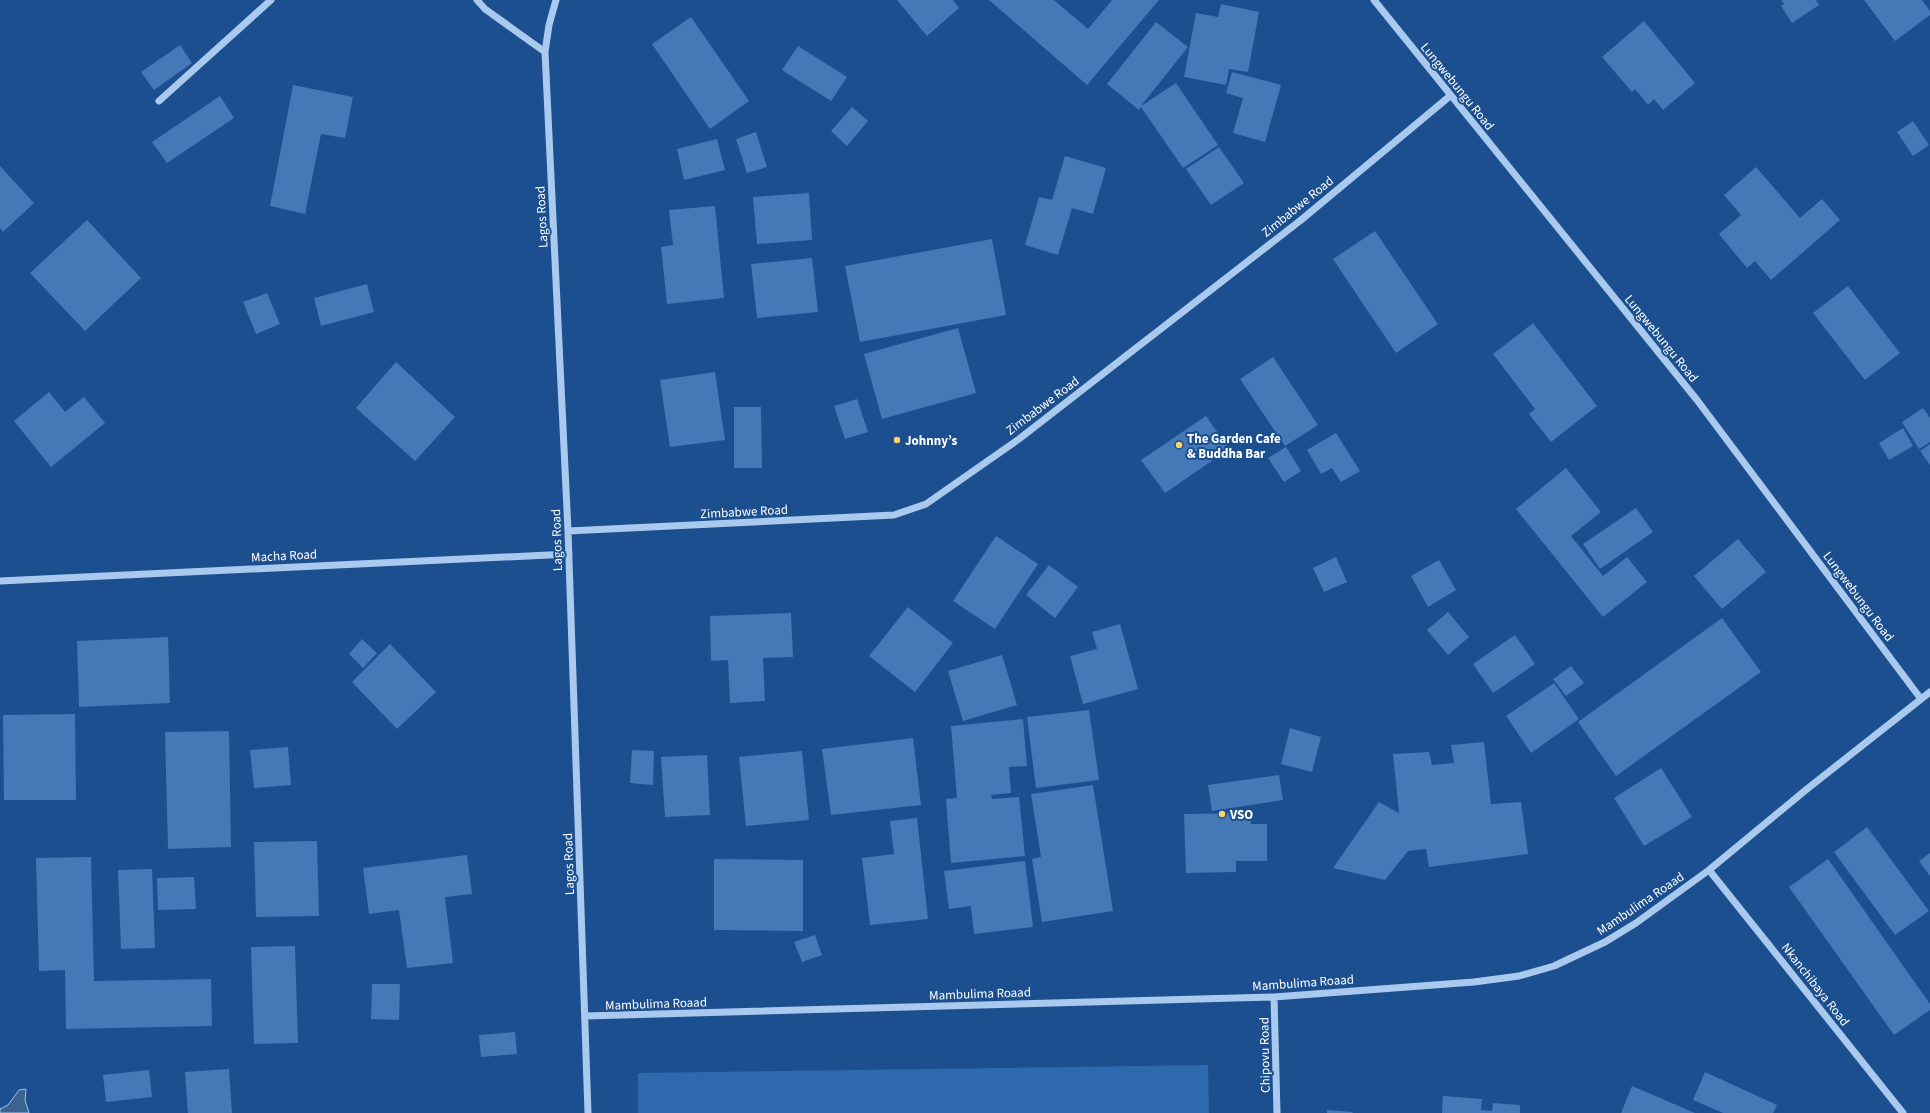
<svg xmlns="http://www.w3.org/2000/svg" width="1930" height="1113" font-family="'Source Sans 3',sans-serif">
<rect width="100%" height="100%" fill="#1b4f8f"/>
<path fill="#2e69ad" d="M1208,1065l1,48h-571v-40z"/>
<path fill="#3c6290" stroke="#9cc4f0" d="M26,1089l-1,11 4,13h-29v-4l8,-4 11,-15z"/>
<path fill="#4478b7" d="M897,0h56l6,8 -32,28z
M989,0h65l34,29 24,-29h47l-72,85z
M1781,0h35l3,5 -27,18 -11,-17 3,-2z
M1864,0h58l8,11v4l-35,26z
M1221,4l38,8 -11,60 -19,-3 -3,16 -42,-8 12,-64 22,4z
M691,17l58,84 -39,28 -58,-85z
M1644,21l51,62 -32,27 -9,-11 -6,6 -13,-16 -3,3 -30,-35z
M1156,22l32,25 -47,59 35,-23 42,62 -35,23 -42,-61 -2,3 -32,-26z
M180,45l12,18 -38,27 -13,-18z
M798,46l49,31 -16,24 -49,-31z
M1232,72l49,13 -16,57 -32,-9 10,-35 -17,-5z
M293,85l60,12 -8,41 -24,-4 -16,80 -35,-8z
M220,96l14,22 -67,45 -15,-21z
M852,107l16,14 -21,25 -16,-15z
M1913,121l16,24 -16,11 -16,-24z
M756,132l11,35 -20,6 -11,-34z
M717,139l8,31 -41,10 -7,-31z
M1219,147l25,36 -33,22 -25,-36z
M1065,156l41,12 -13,46 -21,-6 -14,47 -33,-10 14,-48 13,3z
M0,166l34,37 -31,29 -3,-4z
M1756,167l44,51 22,-19 18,21 -69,60 -16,-19 -8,7 -28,-34 22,-19 -17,-20z
M809,193l3,47 -55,4 -4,-47z
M715,206l9,92 -57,6 -6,-57 12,-2 -4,-35z
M87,220l54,58 -56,53 -55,-58z
M1375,231l63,93 -42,29 -63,-94z
M992,239l14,76 -146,27 -15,-76z
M812,258l6,54 -61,6 -6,-54z
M367,284l7,28 -53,14 -7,-28z
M1848,286l52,67 -35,27 -52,-67z
M267,293l13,31 -24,10 -13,-32z
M1533,323l64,83 -46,36 -22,-28 6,-5 -42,-55z
M958,328l18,65 -94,26 -18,-65z
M1273,357l45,68 -33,21 -45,-67z
M396,362l59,55 -40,44 -59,-53z
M715,372l10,68 -55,7 -10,-67z
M49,392l16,20 19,-15 21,26 -54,44 -37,-46z
M857,399l11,33 -23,7 -11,-33z
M734,407h27l1,61h-28z
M1923,408l7,10v24l-11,7 -17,-27z
M1206,416l23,33 -64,44 -24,-33z
M1903,428l10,18 -24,14 -10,-17z
M1336,433l24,38 -19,11 -9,-14 -11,6 -14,-24z
M1930,444v21l-10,-14z
M1286,447l15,24 -17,11 -16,-24z
M1566,468l35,44 -30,24 32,40 24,-19 20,25 -44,35 -87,-108z
M1636,508l17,24 -53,37 -17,-25z
M996,536l42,28 -43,65 -42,-28z
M1738,539l28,33 -44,37 -28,-33z
M1336,557l11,25 -23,10 -11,-24z
M1439,560l17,30 -28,17 -17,-31z
M1049,565l29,22 -23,31 -29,-23z
M908,607l45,36 -38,49 -46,-36z
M1448,612l21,25 -21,18 -21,-25z
M791,613l2,44 -30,1 2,43 -35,2 -2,-43 -17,1 -1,-45z
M1722,618l39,54 -145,104 -38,-54z
M1120,624l18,65 -55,15 -13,-48 27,-7 -5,-17z
M1515,635l20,29 -42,29 -20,-29z
M168,637l2,66 -91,4 -2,-66z
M362,639l15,14 -14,15 -14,-14z
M390,644l46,48 -39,37 -45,-47z
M1002,655l15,50 -54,16 -15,-50z
M1571,666l13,17 -18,13 -13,-17z
M1554,683l25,36 -48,34 -25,-37z
M1089,710l10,70 -63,8 -9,-71z
M75,714l1,86h-72l-1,-85z
M1023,719l4,47 -18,1 2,26 -20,2 1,4 27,-2 6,59 -74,7 -5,-64 11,-1 -6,-72z
M1290,728l31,9 -9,35 -31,-8z
M229,731l2,116 -63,2 -3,-117z
M913,738l8,67 -90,10 -9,-66z
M1484,742l7,62 30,-2 7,52 -99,13 -3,-18 -18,2 -23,29 -52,-12 46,-66 20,11 -6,-59 36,-2 3,13 22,-2 -3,-18z
M288,747l3,38 -37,3 -4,-38z
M632,750l22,1 -1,34 -23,-2z
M802,751l7,69 -63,6 -7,-69z
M707,755l3,60 -45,2 -4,-60z
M1661,768l31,49 -48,29 -30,-48z
M1279,775l4,25 -71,11 -4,-26z
M1093,785l20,126 -71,11 -10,-63 9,-2 -10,-63z
M1251,813v11h16v37h-31v11l-50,1 -2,-59z
M917,818l11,101 -58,6 -8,-67 32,-4 -4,-33z
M1867,827l62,84 -34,24 -61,-83z
M317,841l2,75 -63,1 -2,-75z
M1930,853v23l-11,-15z
M467,855l5,39 -27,3 8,66 -46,5 -8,-58 -30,4 -6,-46z
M91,857l3,124 117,-2 1,47 -146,3 -1,-59 -26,1 -3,-113z
M714,859l89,1v71l-89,-1z
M1828,859l102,145v6l-36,25 -105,-148z
M1025,861l8,66 -59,7 -3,-28 -22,3 -5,-38z
M152,869l3,79 -34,1 -3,-79z
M194,877l2,32 -38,1 -1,-32z
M815,935l7,20 -20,7 -8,-20z
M295,946l3,97 -44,1 -3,-97z
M372,984h28l-1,36 -28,-1z
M515,1032l2,22 -36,3 -2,-22z
M229,1069l3,44h-44l-3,-41z
M149,1070l3,27 -46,5 -3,-27z
M1705,1072l72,33 -4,8h-50l-30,-13z
M1632,1086l63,27h-74z
M1443,1096l39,3 -1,11 11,1 1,-8 27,2v8h-78z
M1327,1110l26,2 -1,1h-25z"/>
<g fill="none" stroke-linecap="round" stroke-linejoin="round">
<path stroke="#a9c9ee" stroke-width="7" d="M477,0l8,9 60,43 23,479 20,582
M1374,0l323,400 224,299
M545,52l4,-27 7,-25
M159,101l112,-101
M568,531l326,-16 32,-11 93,-65 282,-219 149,-124
M0,581l569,-27
M1709,870l194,243
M1274,997l3,116
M585,1016l689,-19 200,-15 45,-6 35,-10 51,-24 31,-19 73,-53 98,-81 123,-97"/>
</g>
<g fill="#ffd166" stroke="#1b4f8f" stroke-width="1.5">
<circle cx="897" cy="440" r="4"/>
<circle cx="1179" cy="445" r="4"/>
<circle cx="1222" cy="814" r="4"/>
</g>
<g text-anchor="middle" stroke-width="4" stroke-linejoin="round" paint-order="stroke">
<g font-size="13" fill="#fff" stroke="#1b4f8f">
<text transform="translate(1458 86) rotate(51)" y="5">Lungwebungu Road</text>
<text transform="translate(1297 206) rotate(-39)" y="5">Zimbabwe Road</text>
<text transform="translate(541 217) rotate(-93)" y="5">Lagos Road</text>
<text transform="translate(1662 338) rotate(51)" y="5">Lungwebungu Road</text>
<text transform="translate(1042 405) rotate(-37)" y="5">Zimbabwe Road</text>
<text transform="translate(744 511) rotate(-3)" y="5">Zimbabwe Road</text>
<text transform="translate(556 540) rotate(-92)" y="5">Lagos Road</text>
<text transform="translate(284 555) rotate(-3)" y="5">Macha Road</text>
<text transform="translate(1859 596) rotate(53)" y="5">Lungwebungu Road</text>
<text transform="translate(568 864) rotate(-92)" y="5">Lagos Road</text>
<text transform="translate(1640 903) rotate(-34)" y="5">Mambulima Roaad</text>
<text transform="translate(1303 982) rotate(-4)" y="5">Mambulima Roaad</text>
<text transform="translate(1816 984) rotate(52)" y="5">Nkanchibaya Road</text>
<text transform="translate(980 993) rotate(-2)" y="5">Mambulima Roaad</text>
<text transform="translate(656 1003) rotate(-2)" y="5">Mambulima Roaad</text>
<text transform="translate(1264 1055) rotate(-91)" y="5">Chipovu Road</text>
</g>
<g font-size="13" font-weight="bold" fill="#fff" stroke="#1b4f8f" text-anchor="start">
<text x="1187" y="443">The Garden Cafe<tspan x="1187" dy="15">&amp; Buddha Bar</tspan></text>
<text x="905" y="445">Johnny’s</text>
<text x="1230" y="819">VSO</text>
</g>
</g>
</svg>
